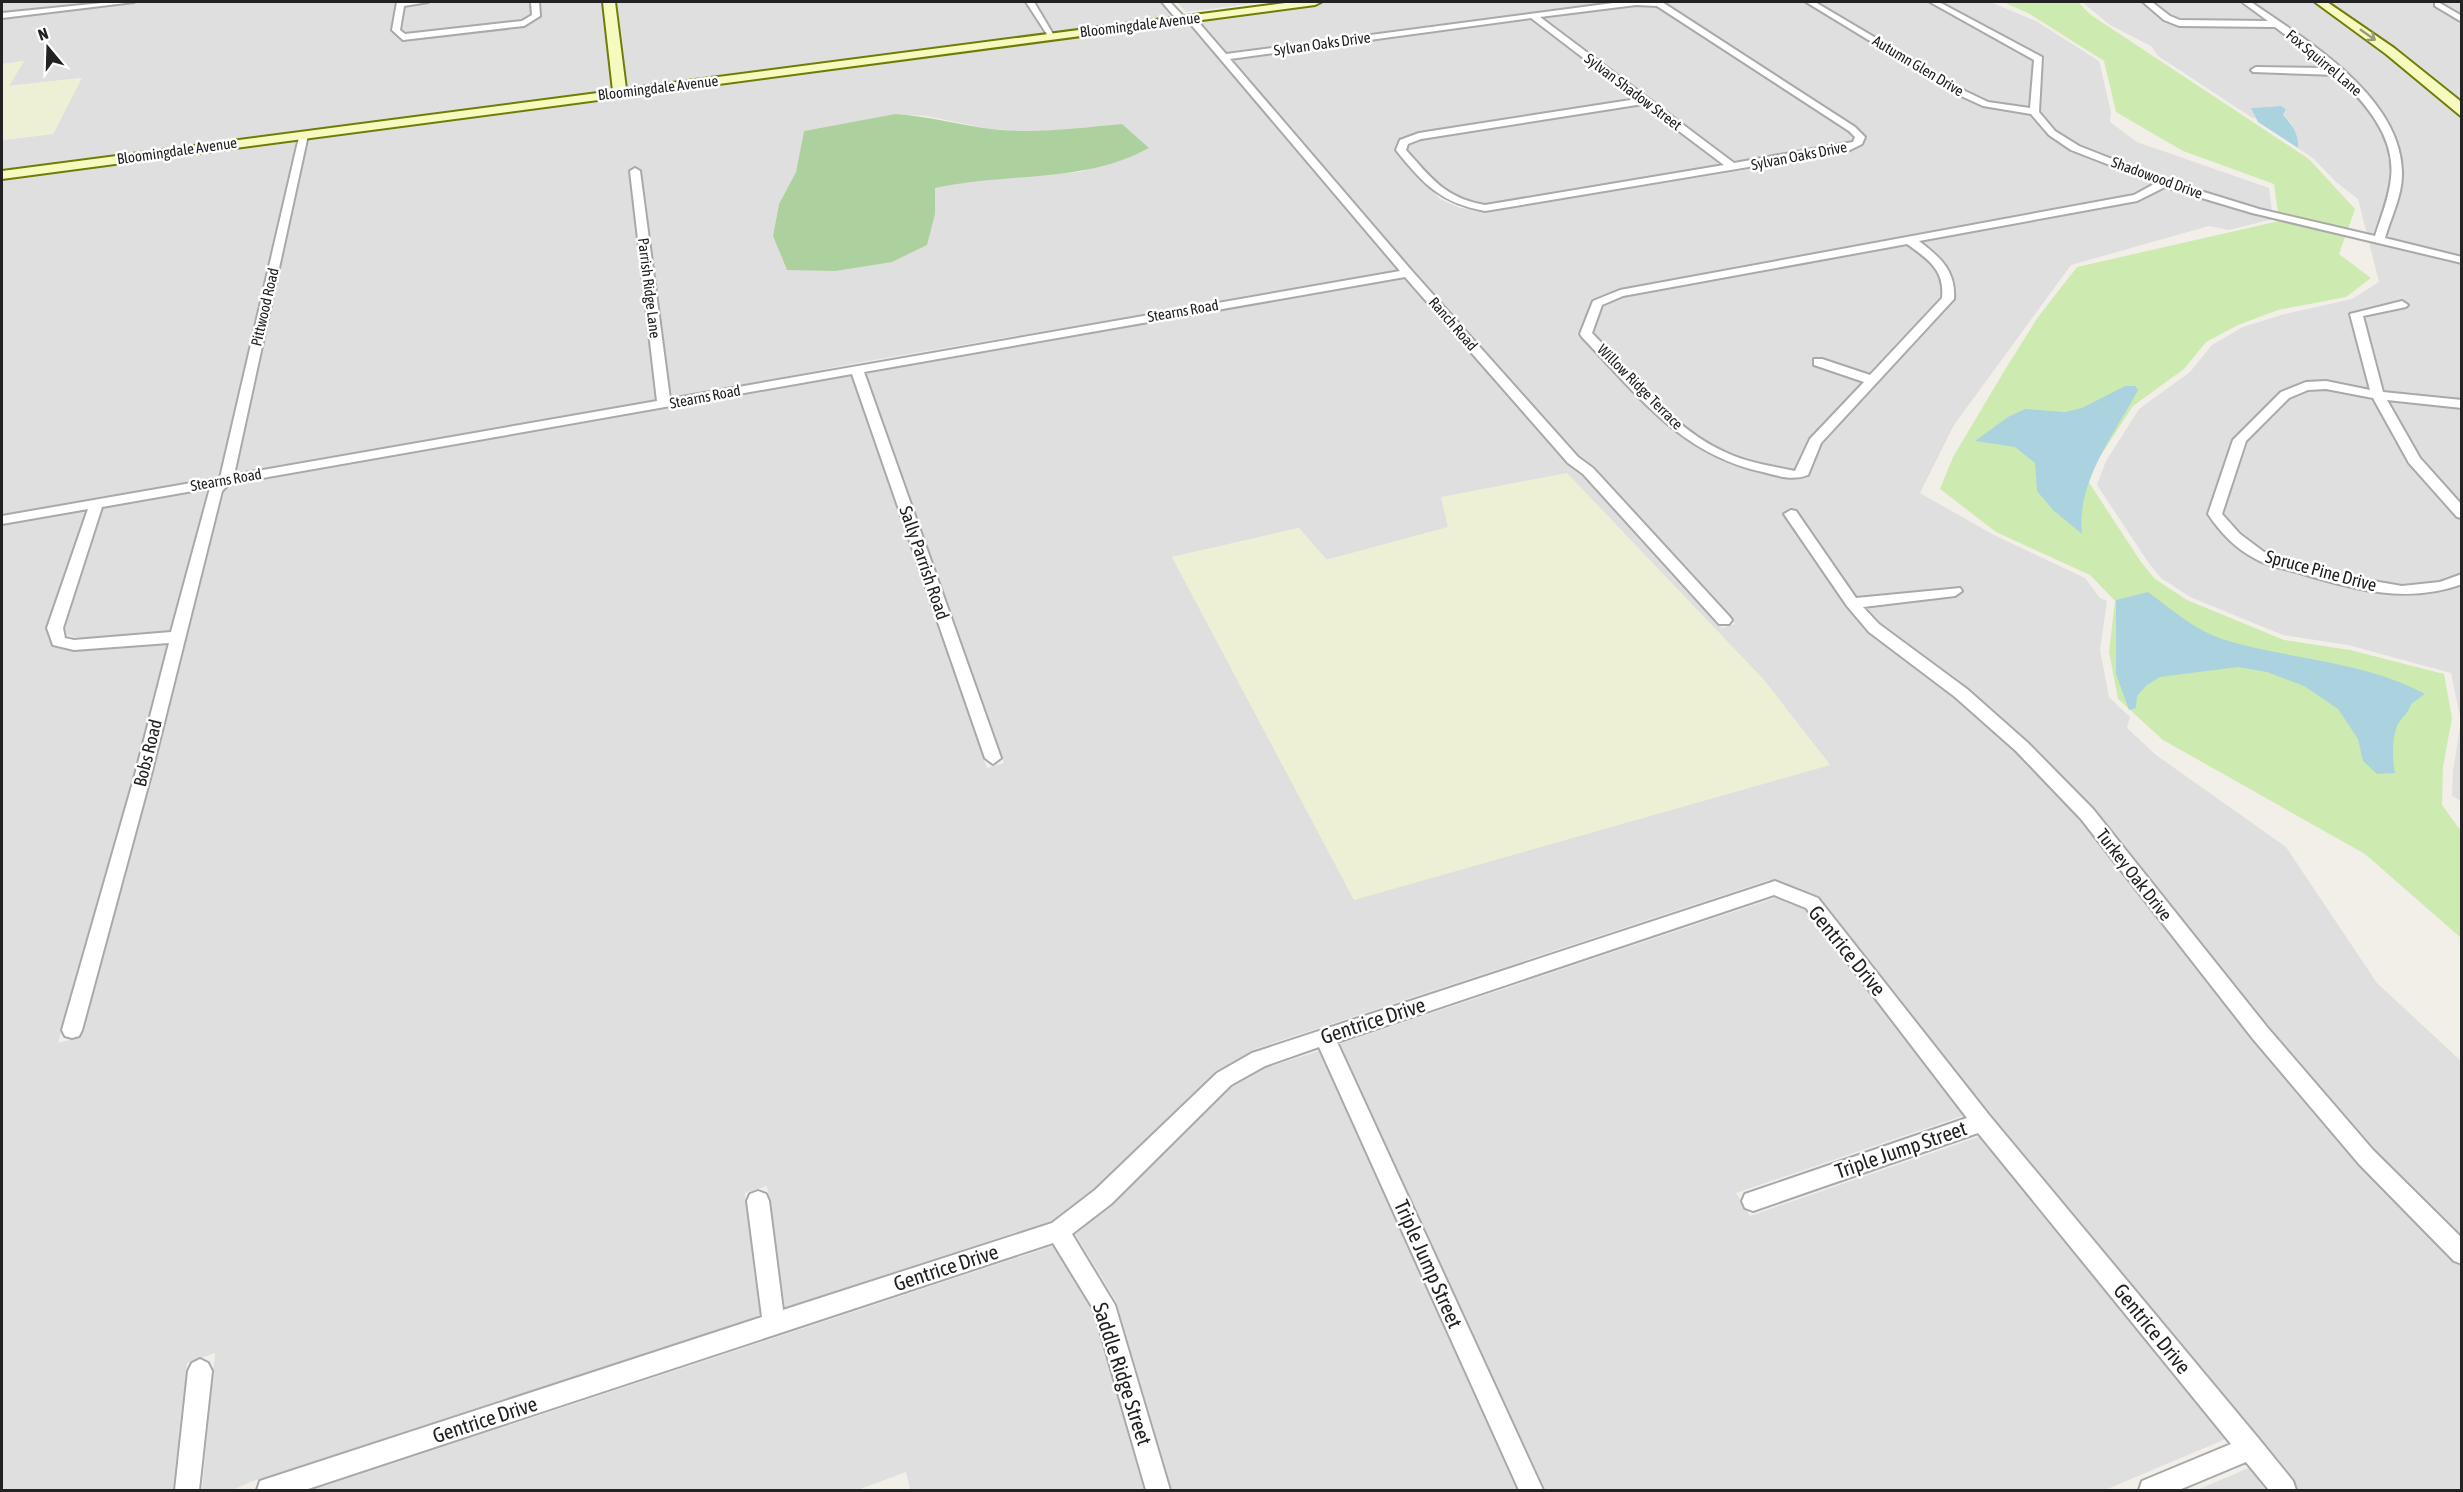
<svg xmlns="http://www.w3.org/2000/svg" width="2463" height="1492" font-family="'Asap Condensed',sans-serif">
<rect width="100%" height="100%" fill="#f2efe9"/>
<path fill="#e0dfdf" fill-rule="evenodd" d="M2,2h113l-113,12z
M146,2h459l9,89 -612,81v-32l51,-6 28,-56 -72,8 14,-24 -21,2v-47z
M614,2h411l22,33 -422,55z
M1034,2h127l15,17 -120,15z
M1177,2h88l-79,10z
M1326,2h295l-396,53 -28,-35z
M1651,2h339l46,19 63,40 12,51 -1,10 27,20 132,46 4,31 -44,11 -20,-4 -138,39 -117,160 -34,68 74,42 91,43 15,20 7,3 -7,49 9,47 21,20 -3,11 29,27 130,92 91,136 84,78v429h-163l-307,-371 -171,-219 -43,-19 -8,-1 -514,169 -39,22 -121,117 -42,32 -268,88 -18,-122 -22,7 15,124 -510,165 -17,8h-31l13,-137 -28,10 -14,127h-171v-966l85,-15 -41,121 6,17 19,4 97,-7 -35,133 -75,266 23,-6 72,-264 70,-284 7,-6 442,-76 179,-34 136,395 17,-5 -140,-393 541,-93 163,186 14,10 140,155 13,-4 -141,-154 -15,-12 -351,-399 303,-41 104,82 -218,34 -19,7 -2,10 44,48 20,9 28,3 245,-39 121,-22 9,-5 2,-7 -8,-10 -194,-124zM1567,474l196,205 67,86 -582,-66 -76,-142 127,-29 27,32 123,-33 -8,-29z
M2082,2h379v799l-9,-5 1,-25 8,-50 -10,-48 -103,-28 -65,-10 -93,-38 -29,-19 -13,-16 -51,-77 9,-24 33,-52 51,-37 22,-27 31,-18 38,-12 71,-16 27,-17 -21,-83 -22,-17 -22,-23 -16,-11 -7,-25 -8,-8 3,-6 -5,-3 -30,2 6,11 -6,-2 -93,-61 -7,-10 -41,-21z
M1637,4l20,2 190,123 7,7 -3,6 -116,23 -196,-149z
M1188,21l211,250 -537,91 -191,37 -31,-231 -11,1 27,233 -421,71 73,-337zM895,114l31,2 64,13 60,4 37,-6 62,21 -11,6 -58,18 -111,8 -34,8v26l-148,56 -14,-34 6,-32 17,-32 8,-41z
M1641,104l85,62 -243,39 -34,-9 -42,-46 2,-6 14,-5z
M297,138l-78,338 -217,39v-338z
M210,487l-3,4 -36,141 -92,6 -12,-3 -3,-9 40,-120z
M1778,897l28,11 159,207 -229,78 14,23 231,-80 247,302 -123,52h-560l-206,-446z
M1319,1051l198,439h-345l-56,-189 -41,-67 36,-29 121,-118 33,-19z
M1053,1246l40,65 51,179h-234l-4,-18 -48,18h-545z
M2251,1467l19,23h-73z"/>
<path fill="#eef0d5" d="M24,61l-15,25 73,-8 -29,56 -51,6v-76z
M1567,473l196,206 67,86 -476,135 -182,-343 127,-29 28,32 121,-33 -7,-30z"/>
<path fill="#cdebb0" d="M2003,2h75l13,13 218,144 46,50 -16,45 32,24 -25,19 -68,13 -40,15 -32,17 -22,27 -51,37 -47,72 55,84 14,17 32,21 97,40 66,10 94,24 8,44 -9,49 -1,38 19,26v107l-96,-84 -202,-114 -45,-41 -9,-47 6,-51 -25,-26 -94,-43 -56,-43 13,-32 53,-89 32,-51 39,-50 202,-46 -5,-37 -91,-33 -67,-39 -12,-51 -76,-48z"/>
<path fill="#add19e" d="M895,114c33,2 64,11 96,15 47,5 85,-1 131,-5l27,24c-65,36 -143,24 -214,40v26l-8,31 -35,17 -57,9 -48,-1 -14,-34 6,-32 17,-32 8,-41z"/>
<path fill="#aad3df" d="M2281,106l5,3 -3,6c9,9 16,19 15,33l-40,-26 -7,-14z
M2125,386h10l3,4c-23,44 -62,91 -56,144l-29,-24 -16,-19 -2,-28 -20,-16 -40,-6 33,-24 17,-8 40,3 17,-4z
M2148,592c23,17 47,38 74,47 67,21 140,21 203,55l-14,10c-3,10 -8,12 -13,20 -6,12 -6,37 -3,49l-18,1 -14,-13 -5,-22 -20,-30 -34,-23 -37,-14 -29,-5 -78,10 -13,8 -10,11 -1,12 -7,2 -13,-36v-74z"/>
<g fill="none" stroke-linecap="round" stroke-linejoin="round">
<defs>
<path id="street" d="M112,2h22l-132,16v-5z
M397,2h31l-24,4 -4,24 5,4 117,-13 10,-6 -1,-13h8l1,14 -16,10 -121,14 -11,-10z
M1026,2h8l22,37h-6z
M1162,2h8l15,16v4h-6z
M1621,2h41l193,125 10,10 -3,7 -12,6 -365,61c-44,-8 -62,-27 -89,-61l4,-10 19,-7 218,-34 -106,-81 -301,41 182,212 166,186 15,11 136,148 3,4 -3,4h-10l-136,-150 -15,-11 -163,-186 -541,95 137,386 -8,6 -8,-6 -133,-384 -623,110 -7,7 -71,284 -69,255 -3,6 -7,2 -7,-2 -3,-6 73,-255 34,-132 -95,7 -21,-5 -6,-17 41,-119 -86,15v-8l218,-38 80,-345 8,2 -74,340 423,-74 -27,-230 5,-3 5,3 30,228 730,-128 -212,-250v-4h6l32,37zM1636,5l21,1 192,125 6,6 -2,5 -119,21 -194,-146zM1643,104l81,61 -239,40c-40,-7 -54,-27 -79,-55l2,-6 13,-5zM210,488l-39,144 -97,8 -9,-2 -2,-10 39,-121z
M1806,2h9l150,89 23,11 42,6 4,-48 -104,-58h9l103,55 -3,55 16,19 24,15 89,35 91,28 116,27c6,-19 14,-38 16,-58 5,-42 -27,-76 -54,-103l-84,-3 -2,-2 5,-3 73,1 -54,-41 -96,-1 -15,-6 -21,-18h9l18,14 10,4 88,1 -26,-19h9c55,38 149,94 151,169 1,23 -11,46 -17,67l77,19v6l-210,-50 -87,-26 -28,14 -218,40c21,16 37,30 35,58l-133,144 -13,32c-15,6 -30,1 -45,-3 -83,-18 -125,-77 -181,-135l-2,-3 13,-33 27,-11 514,-95 22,-12 -85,-33 -22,-15 -18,-21 -48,-8 -24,-11zM1907,244c21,15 38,26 35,54l-72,77 -48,-16h-8v6l50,17 -54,57 -15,32c-23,-5 -46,-8 -68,-18 -54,-23 -94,-78 -135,-120l10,-28 21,-9z
M2438,2l24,14v6l-27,-16v-4z
M2402,301l6,4 -2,2 -43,9 20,76 79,8v8l-75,-8 33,58 42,47v13l-5,-1 -48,-54 -36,-65 -47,-9 -18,1 -19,8 -43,43 -24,73 18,20 24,18 80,24 58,10 38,-4 22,-8v10c-54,20 -106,6 -159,-10 -16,-5 -34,-7 -49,-16 -19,-10 -34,-26 -46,-44l25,-74 48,-48 25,-10 20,-1 44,9 -20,-76z
M1791,510l5,1 60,87 104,-10 2,3 -7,5 -92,11 16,17 88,65 61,54 65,66 174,218 106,123 89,88v26l-8,-3 -95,-97 -106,-125 -172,-220 -65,-68 -61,-54 -86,-65 -22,-26 -63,-92z
M1775,881l43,17 171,217 270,324 34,42 3,9h-27l-23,-28 -67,28h-40l3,-9 89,-37 -253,-311 -225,78 -8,-3 -3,-7 3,-7 222,-76 -161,-210 -32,-13 -437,147 206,448h-24l-200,-443 -54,19 -34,19 -120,119 -39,30 43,71 55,185h-24l-52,-180 -41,-67 -748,247h-48l3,-9 9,-3 493,-161 -15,-116 3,-7 8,-3 8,3 3,7 14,109 269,-87 43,-33 122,-117 35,-20z
M200,1359l8,4 4,8 -13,119h-24l13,-119 4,-8z"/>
<path id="secondary" d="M603,2h12l11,87 667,-87h28l-6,3 -1313,174v-8l611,-80z
M2315,2h12l67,46 65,52 3,4v13l-76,-63z"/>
</defs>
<use href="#street" stroke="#a9a9a9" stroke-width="4"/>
<use href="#secondary" stroke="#707d05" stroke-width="4"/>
<use href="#street" fill="#fff" fill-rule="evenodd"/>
<use href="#secondary" fill="#f7fabf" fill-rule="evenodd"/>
</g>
<defs><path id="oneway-shaft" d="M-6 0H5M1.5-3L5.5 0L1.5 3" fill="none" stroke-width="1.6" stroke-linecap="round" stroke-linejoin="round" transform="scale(1.5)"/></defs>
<use stroke="#979978" href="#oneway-shaft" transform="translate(2368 35) rotate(35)"/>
<g text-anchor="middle" stroke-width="5" stroke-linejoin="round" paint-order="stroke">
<g font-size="15" fill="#222" stroke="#fff">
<text transform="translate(1140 25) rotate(-7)" y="5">Bloomingdale Avenue</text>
<text transform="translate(1322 44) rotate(-8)" y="5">Sylvan Oaks Drive</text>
<text transform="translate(2324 63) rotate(40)" y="5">Fox Squirrel Lane</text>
<text transform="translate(1918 66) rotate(31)" y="5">Autumn Glen Drive</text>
<text transform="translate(658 88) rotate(-7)" y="5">Bloomingdale Avenue</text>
<text transform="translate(1633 92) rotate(37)" y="5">Sylvan Shadow Street</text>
<text transform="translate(177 151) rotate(-8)" y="5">Bloomingdale Avenue</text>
<text transform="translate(1799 156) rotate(-11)" y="5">Sylvan Oaks Drive</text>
<text transform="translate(2157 178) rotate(20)" y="5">Shadowood Drive</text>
<text transform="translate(649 288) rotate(83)" y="5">Parrish Ridge Lane</text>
<text transform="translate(265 307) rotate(-77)" y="5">Pittwood Road</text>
<text transform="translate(1183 311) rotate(-10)" y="5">Stearns Road</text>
<text transform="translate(1453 324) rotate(49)" y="5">Ranch Road</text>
<text transform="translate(1640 387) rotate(45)" y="5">Willow Ridge Terrace</text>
<text transform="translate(705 397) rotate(-11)" y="5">Stearns Road</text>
<text transform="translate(226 480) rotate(-10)" y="5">Stearns Road</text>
</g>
<g font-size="18" fill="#222" stroke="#fff">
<text transform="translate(924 563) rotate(71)" y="6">Sally Parrish Road</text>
<text transform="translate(2321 571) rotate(15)" y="6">Spruce Pine Drive</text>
<text transform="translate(148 753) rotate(-76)" y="6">Bobs Road</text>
<text transform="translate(2134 875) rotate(52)" y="6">Turkey Oak Drive</text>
</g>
<g font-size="21" fill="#222" stroke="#fff">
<text transform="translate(1847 951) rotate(51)" y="7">Gentrice Drive</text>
<text transform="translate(1373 1021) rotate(-18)" y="7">Gentrice Drive</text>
<text transform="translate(1901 1150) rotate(-19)" y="7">Triple Jump Street</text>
<text transform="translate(1428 1264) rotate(66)" y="7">Triple Jump Street</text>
<text transform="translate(946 1268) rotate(-18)" y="7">Gentrice Drive</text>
<text transform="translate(2152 1329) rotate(51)" y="7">Gentrice Drive</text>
<text transform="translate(1122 1374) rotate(72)" y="7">Saddle Ridge Street</text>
<text transform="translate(485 1420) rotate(-18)" y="7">Gentrice Drive</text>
</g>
</g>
<rect width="2463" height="1492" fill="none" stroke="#222222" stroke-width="6"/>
<g transform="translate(48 48) rotate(341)" stroke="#ffffff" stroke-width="4.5" paint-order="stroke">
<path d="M0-4.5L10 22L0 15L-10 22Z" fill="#222222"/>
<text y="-9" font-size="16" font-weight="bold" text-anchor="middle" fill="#222222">N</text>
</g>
</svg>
